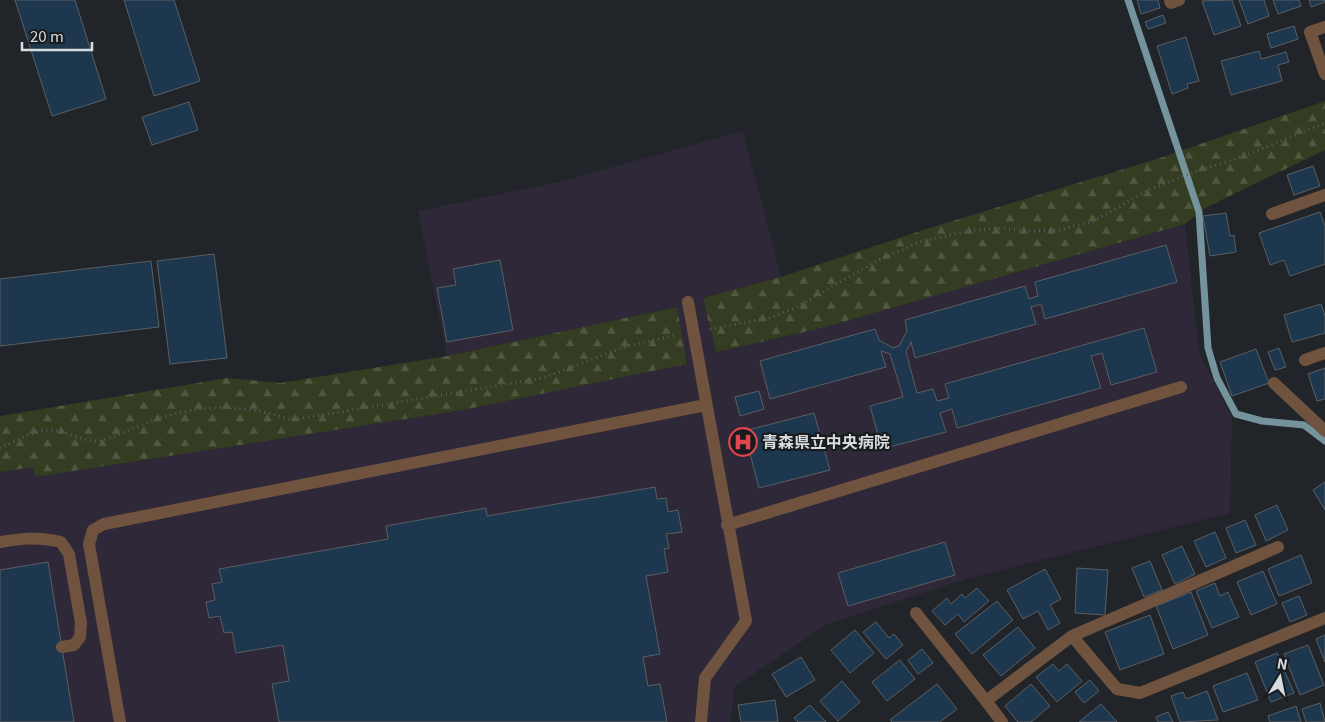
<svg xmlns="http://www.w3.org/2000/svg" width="1325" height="722" font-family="Georgia,'Noto Sans JP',serif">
<defs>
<pattern id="forest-firs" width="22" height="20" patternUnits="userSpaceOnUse" patternTransform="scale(1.25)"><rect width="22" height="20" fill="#343c21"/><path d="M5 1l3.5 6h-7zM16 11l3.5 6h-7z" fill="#515841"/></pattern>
</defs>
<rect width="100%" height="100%" fill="#212529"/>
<path fill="#2f2838" d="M743,131l38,146 -78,21 13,54 106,-24 363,-104 14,129 33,65 -2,95 -261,65 -143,47 -92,62 -3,35h-731v-250l33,-5 3,10 427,-67 224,-46 -11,-57 -229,49 -29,-145 141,-29z"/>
<path fill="url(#forest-firs)" d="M1325,101v49l-118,57 -22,17 -363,104 -106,24 -13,-54 78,-21 145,-48 231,-70z
M677,307l10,57 -224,46 -428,67 -2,-10 -33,5v-56l227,-38 53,5 167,-27z"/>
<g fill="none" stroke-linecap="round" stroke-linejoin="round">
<path stroke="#74939d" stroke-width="7" d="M1128,0l71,212 9,136 9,30 19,36 26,7 42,4 21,16"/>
</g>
<path fill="#1d374e" stroke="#5a5f63" d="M15,0h60l31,99 -54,17z
M124,0h50l26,81 -46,15z
M1137,0h21l2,8 -19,6z
M1232,0l9,26 -27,9 -12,-34z
M1239,0h25l5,16 -21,8z
M1273,0h26l2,6 -23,8z
M1309,0h16v2l-14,5z
M1163,15l3,8 -18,6 -3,-7z
M1294,26l4,13 -27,9 -4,-14z
M1186,37l13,44 -12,3 1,4 -16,6 -15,-48z
M1259,51l2,8 25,-7 3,10 -11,3 4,16 -51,14 -10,-34z
M189,102l9,28 -46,15 -10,-28z
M1313,166l7,20 -26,9 -7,-20z
M1320,212l5,14v38l-35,12 -6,-16 -14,5 -11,-32z
M1226,213l4,23 4,-1 2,17 -26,4 -7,-40z
M1166,245l11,37 -132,37 -4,-15 -10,3 5,17 -121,34 -4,-16 -5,10 11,41 16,-4 4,12 12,-3 -4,-14 199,-56 13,44 -46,13 -9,-32 -11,3 10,32 -144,40 -5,-19 -12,4 6,19 -64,17 -12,-43 33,-9 -13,-43 -9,-3 5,16 -116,32 -10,-38 115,-32 4,11 14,8 6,-2 8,-15 -2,-11 120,-34 4,13 9,-3 -3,-14z
M214,254l13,104 -57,6 -13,-103z
M500,260l13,70 -66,12 -10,-54 19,-3 -3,-16z
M151,261l8,66 -159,19v-67z
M1321,304l4,12v17l-33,9 -8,-27z
M1279,348l7,19 -11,3 -7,-18z
M1256,349l13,34 -37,13 -12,-34z
M1325,368v31l-8,2 -9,-27z
M759,391l5,18 -24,7 -5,-19z
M814,413l16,57 -71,18 -15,-57z
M1325,482v28l-12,-20z
M655,487l2,12 9,-1 2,14 10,-2 4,22 -16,2 3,14 -5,1 4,23 -22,4 14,78 -17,3 5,29 12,-2 7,38h-388l-7,-38 17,-3 -6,-36 -47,8 -4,-21 -8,1 -4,-17 -11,2 -3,-16 9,-2 -3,-16 10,-2 -3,-13 169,-30 -2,-13 100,-18 1,8z
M1277,505l11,25 -22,11 -11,-26z
M1245,520l11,25 -20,8 -10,-25z
M1215,532l11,26 -20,9 -12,-26z
M945,542l10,33 -107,31 -10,-33z
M1182,546l13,28 -20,10 -13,-29z
M1301,555l11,28 -33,13 -11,-27z
M1150,561l12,29 -18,7 -12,-29z
M48,562l26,160h-74v-152z
M1077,568l31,2 -3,45 -30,-2z
M1045,569l16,30 -11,6 10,18 -12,7 -10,-19 -15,8 -16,-29z
M1263,571l14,33 -26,11 -14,-33z
M1215,583l5,13 8,-4 11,25 -27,11 -16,-37z
M977,588l12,13 -25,21 -6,-8 -13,11 -13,-14 15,-13 4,6 11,-10 3,4z
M1191,592l17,43 -35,14 -17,-43z
M1299,596l8,19 -17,7 -8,-19z
M997,601l16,19 -41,34 -17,-20z
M1150,615l14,39 -44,16 -15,-38z
M876,622l13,16 5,-4 9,11 -17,14 -23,-27z
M1018,627l17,21 -34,28 -18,-21z
M855,630l19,23 -24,20 -19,-23z
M1325,635v27l-9,-23z
M1308,645l16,40 -24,10 -16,-41z
M922,649l11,14 -15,11 -10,-14z
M1277,653l17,40 -23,9 -16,-40z
M801,657l14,23 -29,17 -14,-23z
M900,660l15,19 -28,22 -15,-19z
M1053,664l6,7 8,-7 15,17 -25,21 -21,-25z
M1247,673l11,27 -35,12 -10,-26z
M1090,680l9,11 -15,12 -9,-11z
M842,681l18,21 -22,19 -18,-20z
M937,684l20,25 -17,13h-48l-2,-2z
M1031,684l19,22 -19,16h-13l-13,-16z
M1207,691l11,29 -38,2 -9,-26 12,-4 3,7z
M775,700l3,22h-37l-3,-17z
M1320,703l5,19h-19l-4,-13z
M1101,704l16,18h-38z
M810,705l16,17h-28l-4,-4z
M1296,706l5,16h-31l-2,-6z
M1168,712l5,10h-15l-2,-5z"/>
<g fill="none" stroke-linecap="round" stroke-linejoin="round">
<path stroke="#595c60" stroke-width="3" stroke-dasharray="1 4" stroke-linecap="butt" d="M710,329l59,-11 26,-10 78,-45 46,-21 49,-11 29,-3 35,3 27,-1 35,-9 54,-31 49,-19 42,-13 86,-35
M0,448c16,-7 33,-18 50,-18 17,0 31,12 49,11 11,-1 37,-15 50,-19 49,-18 93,-19 143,-2l251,-42 84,-32 50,-11"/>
<path stroke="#70533e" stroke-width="12" d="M1170,0l1,3 8,-3
M1325,27l-15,5 15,42
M1272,214l53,-19
M688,302l58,319 -41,57 -4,44
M1305,360l20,-7
M1274,383l51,48
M727,525l454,-138
M0,542c24,-4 37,-5 61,0l8,12 12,69 -1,14 -6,8 -12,2
M916,613l70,88
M1072,636l206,-89
M120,722l-31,-178 4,-14 11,-6 602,-119
M1002,722l-16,-21 86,-65 45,53 23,4 185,-75"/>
</g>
<defs>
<symbol id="hospital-ring" viewBox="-11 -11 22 22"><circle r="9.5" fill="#181c1f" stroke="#e0444e" stroke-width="1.5"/><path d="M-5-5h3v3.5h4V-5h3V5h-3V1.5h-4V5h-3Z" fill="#e0444e"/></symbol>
</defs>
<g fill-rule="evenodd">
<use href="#hospital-ring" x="727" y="426" width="32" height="32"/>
</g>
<g text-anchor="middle" stroke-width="4.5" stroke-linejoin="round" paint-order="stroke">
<g font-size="16" font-weight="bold" fill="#d9dcdf" stroke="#181c1f" text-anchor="start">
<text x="762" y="448">青森県立中央病院</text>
</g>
</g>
<g transform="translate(1280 677) rotate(10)" stroke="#181c1f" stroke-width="4" paint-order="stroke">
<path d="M0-4L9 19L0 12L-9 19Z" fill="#d9dcdf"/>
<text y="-8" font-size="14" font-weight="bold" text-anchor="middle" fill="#d9dcdf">N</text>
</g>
<path d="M22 42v8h70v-8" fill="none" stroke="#d9dcdf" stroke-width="2.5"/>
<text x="30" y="42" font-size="15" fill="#d9dcdf" stroke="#181c1f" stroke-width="4" paint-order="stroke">20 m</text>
</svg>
